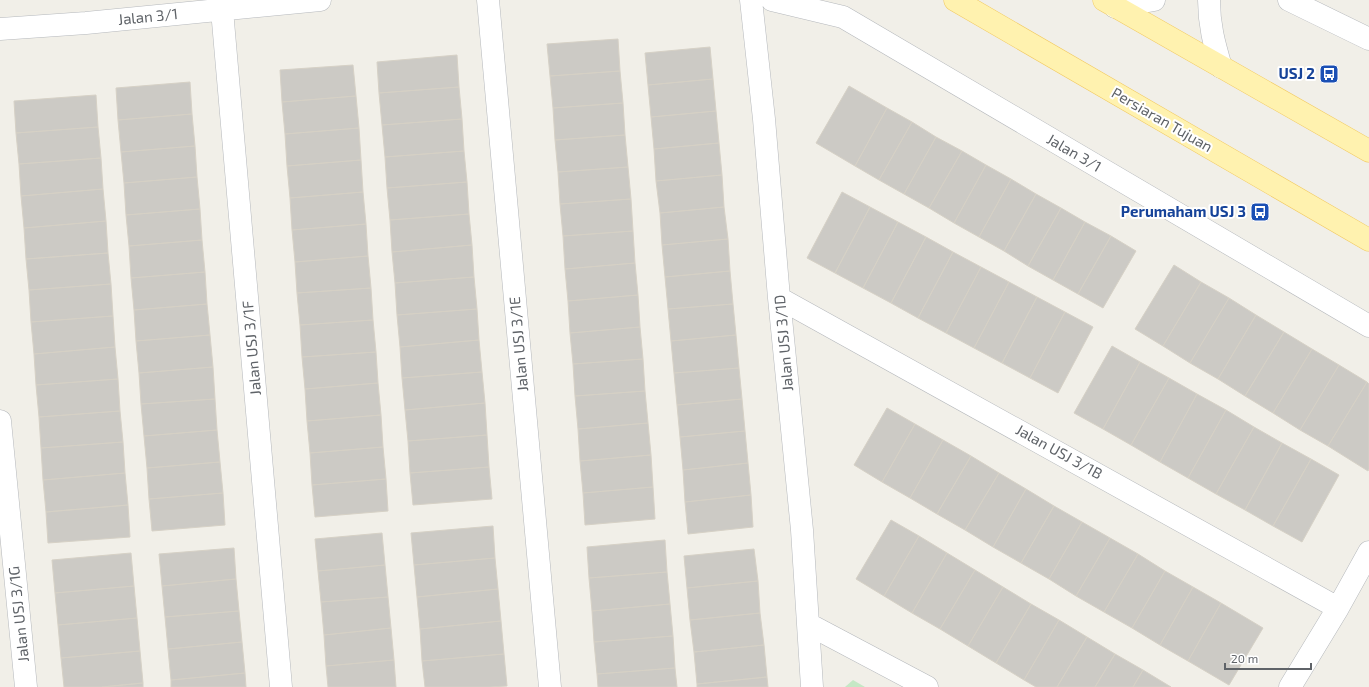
<svg xmlns="http://www.w3.org/2000/svg" width="1369" height="687" font-family="'Exo 2',sans-serif">
<rect width="100%" height="100%" fill="#f1efe8"/>
<path fill="#c5e8c5" d="M853,680l12,7h-20z"/>
<path fill="#cccac5" stroke="#d6d1c6" d="M618,39l2,32 -70,5 -3,-32z
M710,47l3,32 -65,6 -3,-32z
M457,55l2,32 -80,6 -2,-31z
M353,65l3,31 -74,6 -2,-32z
M620,71l3,32 -70,5 -3,-32z
M713,79l3,32 -65,6 -3,-32z
M190,82l2,32 -74,6 -2,-32z
M849,86l38,22 -32,58 -39,-23z
M459,87l3,32 -80,6 -3,-32z
M96,95l2,32 -82,6 -2,-32z
M356,96l3,32 -74,6 -3,-32z
M623,103l2,32 -70,5 -2,-32z
M887,108l25,14 -33,58 -24,-14z
M716,111l3,32 -65,6 -3,-32z
M192,114l3,32 -74,6 -3,-32z
M462,119l2,32 -79,6 -3,-32z
M912,122l24,15 -32,57 -25,-14z
M98,127l3,31 -82,6 -3,-31z
M359,128l2,32 -74,6 -2,-32z
M625,135l3,32 -70,5 -3,-32z
M936,137l26,14 -33,57 -25,-14z
M719,143l3,32 -66,6 -2,-32z
M195,146l2,31 -73,6 -3,-31z
M464,151l3,31 -80,6 -2,-31z
M962,151l24,14 -32,58 -25,-15z
M101,158l2,31 -82,7 -2,-32z
M361,160l2,32 -73,6 -3,-32z
M986,165l25,14 -32,58 -25,-14z
M628,167l3,32 -71,5 -2,-32z
M722,175l2,32 -64,6 -4,-32z
M197,177l3,32 -74,6 -2,-32z
M1011,179l25,15 -32,57 -25,-14z
M467,182l2,32 -79,6 -3,-32z
M103,189l3,32 -82,7 -3,-32z
M363,192l3,32 -74,6 -2,-32z
M842,192l28,15 -35,66 -28,-15z
M1036,194l25,14 -33,58 -24,-15z
M631,199l2,32 -70,5 -3,-32z
M724,207l4,32 -66,6 -2,-32z
M870,207l28,15 -35,66 -28,-15z
M1061,208l24,14 -32,58 -25,-14z
M200,209l2,31 -73,6 -3,-31z
M469,214l3,31 -80,7 -2,-32z
M106,221l2,32 -82,6 -2,-31z
M898,222l28,15 -35,66 -28,-15z
M1085,222l26,14 -33,58 -25,-14z
M366,224l2,32 -73,6 -3,-32z
M633,231l2,32 -70,6 -2,-33z
M1111,236l25,15 -33,57 -25,-14z
M926,237l27,15 -35,66 -27,-15z
M728,239l2,32 -65,6 -3,-32z
M202,240l3,32 -74,6 -2,-32z
M472,245l2,32 -79,6 -3,-31z
M953,252l28,15 -35,66 -28,-15z
M108,253l3,31 -82,6 -3,-31z
M368,256l3,32 -74,5 -2,-31z
M635,263l3,32 -70,6 -3,-32z
M1174,265l27,17 -38,64 -28,-17z
M981,267l28,15 -35,66 -28,-15z
M730,271l3,33 -65,5 -3,-32z
M205,272l2,32 -73,6 -3,-32z
M474,277l3,32 -80,6 -2,-32z
M1009,282l28,15 -35,66 -28,-15z
M1201,282l28,16 -39,65 -27,-17z
M111,284l2,32 -82,6 -2,-32z
M371,288l2,32 -73,5 -3,-32z
M638,295l2,32 -70,6 -2,-32z
M1037,297l28,15 -35,66 -28,-15z
M1229,298l27,17 -38,64 -28,-16z
M207,304l3,31 -74,6 -2,-31z
M733,304l3,31 -65,6 -3,-32z
M477,309l2,31 -79,7 -3,-32z
M1065,312l28,15 -35,66 -28,-15z
M1256,315l28,17 -39,64 -27,-17z
M113,316l2,31 -81,7 -3,-32z
M373,320l3,32 -74,5 -2,-32z
M640,327l3,32 -70,5 -3,-31z
M1284,332l28,17 -39,64 -28,-17z
M210,335l3,32 -74,6 -3,-32z
M736,335l3,33 -65,5 -3,-32z
M479,340l3,32 -80,6 -2,-31z
M1112,346l28,16 -37,67 -29,-16z
M115,347l3,32 -82,6 -2,-31z
M1312,349l27,16 -39,65 -27,-17z
M376,352l2,31 -73,6 -3,-32z
M643,359l2,32 -70,5 -2,-32z
M1140,362l29,16 -38,67 -28,-16z
M1339,365l28,17 -39,64 -28,-16z
M213,367l2,32 -74,5 -2,-31z
M739,368l3,31 -65,6 -3,-32z
M482,372l3,31 -80,7 -3,-32z
M1169,378l28,16 -37,68 -29,-17z
M118,379l2,32 -81,6 -3,-32z
M1367,382l2,2v85l-1,2 -40,-25z
M378,383l3,32 -74,6 -2,-32z
M645,391l3,32 -70,6 -3,-33z
M1197,394l29,16 -38,68 -28,-16z
M215,399l2,31 -73,6 -3,-32z
M742,399l3,32 -65,6 -3,-32z
M485,403l2,32 -79,6 -3,-31z
M887,408l28,16 -33,58 -28,-17z
M1226,410l28,17 -38,67 -28,-16z
M120,411l3,31 -82,6 -2,-31z
M381,415l2,32 -73,6 -3,-32z
M648,423l3,32 -71,6 -2,-32z
M915,424l28,16 -33,58 -28,-16z
M1254,427l28,16 -37,67 -29,-16z
M217,430l3,32 -73,6 -3,-32z
M745,431l3,32 -65,7 -3,-33z
M487,435l2,32 -79,6 -2,-32z
M943,440l28,16 -34,58 -27,-16z
M123,442l2,31 -82,7 -2,-32z
M1282,443l29,16 -38,67 -28,-16z
M383,447l3,32 -74,6 -2,-32z
M651,455l2,32 -70,6 -3,-32z
M971,456l28,17 -34,57 -28,-16z
M1311,459l28,16 -37,67 -29,-16z
M220,462l3,31 -74,6 -2,-31z
M748,463l3,32 -66,7 -2,-32z
M489,467l3,32 -79,6 -3,-32z
M125,473l3,32 -82,7 -3,-32z
M999,473l27,16 -33,58 -28,-17z
M386,479l2,32 -73,6 -3,-32z
M653,487l2,32 -70,6 -2,-32z
M1026,489l28,17 -33,57 -28,-16z
M223,493l2,32 -73,6 -3,-32z
M751,495l2,32 -65,7 -3,-32z
M128,505l2,32 -82,6 -2,-31z
M1054,506l28,16 -33,57 -28,-16z
M891,520l28,16 -35,60 -28,-17z
M1082,522l28,16 -34,58 -27,-17z
M493,526l2,32 -81,7 -3,-32z
M382,533l3,32 -67,6 -3,-32z
M919,536l28,17 -35,60 -28,-17z
M1110,538l28,16 -34,58 -28,-16z
M665,540l2,32 -78,6 -2,-31z
M234,548l2,31 -74,7 -3,-32z
M754,549l4,32 -71,7 -3,-32z
M131,553l3,33 -79,7 -3,-33z
M947,553l28,17 -35,59 -28,-16z
M1138,554l27,17 -33,57 -28,-16z
M495,558l3,31 -81,8 -3,-32z
M385,565l3,32 -67,5 -3,-31z
M975,570l28,17 -35,59 -28,-17z
M1165,571l28,16 -33,58 -28,-17z
M667,572l3,32 -78,7 -3,-33z
M236,579l3,32 -74,6 -3,-31z
M758,581l2,32 -70,7 -3,-32z
M134,586l3,32 -79,7 -3,-32z
M1003,587l28,17 -35,59 -28,-17z
M1193,587l28,16 -33,58 -28,-16z
M498,589l3,32 -81,8 -3,-32z
M388,597l3,31 -67,7 -3,-33z
M1221,603l42,25 -34,57 -41,-24z
M670,604l3,32 -79,6 -2,-31z
M1031,604l28,16 -35,60 -28,-17z
M239,611l3,31 -74,7 -3,-32z
M760,613l4,32 -70,7 -4,-32z
M137,618l3,33 -79,7 -3,-33z
M1059,620l28,17 -30,50h-21l-12,-7z
M501,621l3,33 -82,7 -2,-32z
M391,628l3,32 -68,6 -2,-31z
M673,636l2,32 -78,6 -3,-32z
M1087,637l28,17 -20,33h-38z
M242,642l3,31 -74,7 -3,-31z
M764,645l3,32 -70,7 -3,-32z
M140,651l3,32 -41,4h-38l-3,-29z
M504,654l3,32 -17,1h-65l-3,-26z
M1115,654l28,16 -10,17h-38z
M394,660l2,27h-68l-2,-21z
M675,668l2,19h-79l-1,-13z
M1143,670l28,17h-38z
M245,673l1,14h-75v-7z
M767,677l1,10h-71v-3z
M143,683v4h-41z"/>
<g fill="none" stroke-linecap="round" stroke-linejoin="round">
<defs>
<path id="minor" d="M488,0l62,687
M751,0l13,119 15,179 23,232 10,157
M772,0l71,17 526,309
M1209,0c0,25 5,43 12,67
M1289,0l80,39
M1115,7l39,-7
M222,10l59,677
M0,29l86,-6 234,-23
M779,298l559,310
M0,421l26,266
M808,624l119,63
M1290,687l48,-79 31,-56"/>
<path id="major" d="M955,0l414,240
M1104,0l265,151"/>
</defs>
<use href="#minor" stroke="#b5b8bc" stroke-width="23"/>
<use href="#major" stroke="#f2c960" stroke-width="23"/>
<use href="#minor" stroke="#fff" stroke-width="22"/>
<use href="#major" stroke="#fff2af" stroke-width="22"/>
</g>
<defs>
<symbol id="bus-square" viewBox="-11 -11 22 22"><rect x="-9" y="-9" width="18" height="18" rx="4" fill="#1a4fb4" stroke="#fff"/><path d="M-5-6H5V4H4V6H2V4H-2V6H-4V4H-5ZM-3.5-4V0h7V-4ZM-3.5 1.2v1.5H-2V1.2ZM2 1.2v1.5H3.5V1.2Z" fill="#fff"/></symbol>
</defs>
<g fill-rule="evenodd">
<use href="#bus-square" x="1318" y="63" width="22" height="22"/>
<use href="#bus-square" x="1249" y="201" width="22" height="22"/>
</g>
<g text-anchor="middle" stroke-width="4" stroke-linejoin="round" paint-order="stroke">
<g font-size="15" fill="#5f6368" stroke="#fff">
<text transform="translate(148 17) rotate(-6)" y="5">Jalan 3/1</text>
<text transform="translate(1162 120) rotate(30)" y="5">Persiaran Tujuan</text>
<text transform="translate(1074 153) rotate(30)" y="5">Jalan 3/1</text>
<text transform="translate(784 343) rotate(-95)" y="5">Jalan USJ 3/1D</text>
<text transform="translate(519 344) rotate(-95)" y="5">Jalan USJ 3/1E</text>
<text transform="translate(252 348) rotate(-95)" y="5">Jalan USJ 3/1F</text>
<text transform="translate(1059 452) rotate(29)" y="5">Jalan USJ 3/1B</text>
<text transform="translate(19 614) rotate(-96)" y="5">Jalan USJ 3/1G</text>
</g>
<g font-size="15" font-weight="bold" fill="#164399" stroke="#fff" text-anchor="end">
<text x="1315" y="79">USJ 2</text>
<text x="1246" y="217">Perumaham USJ 3</text>
</g>
</g>
<path d="M1225 663v6h86v-6" fill="none" stroke="#5f6368" stroke-width="2"/>
<text x="1231" y="663" font-size="12" fill="#5f6368" stroke="#ffffff" stroke-width="3" paint-order="stroke">20 m</text>
</svg>
